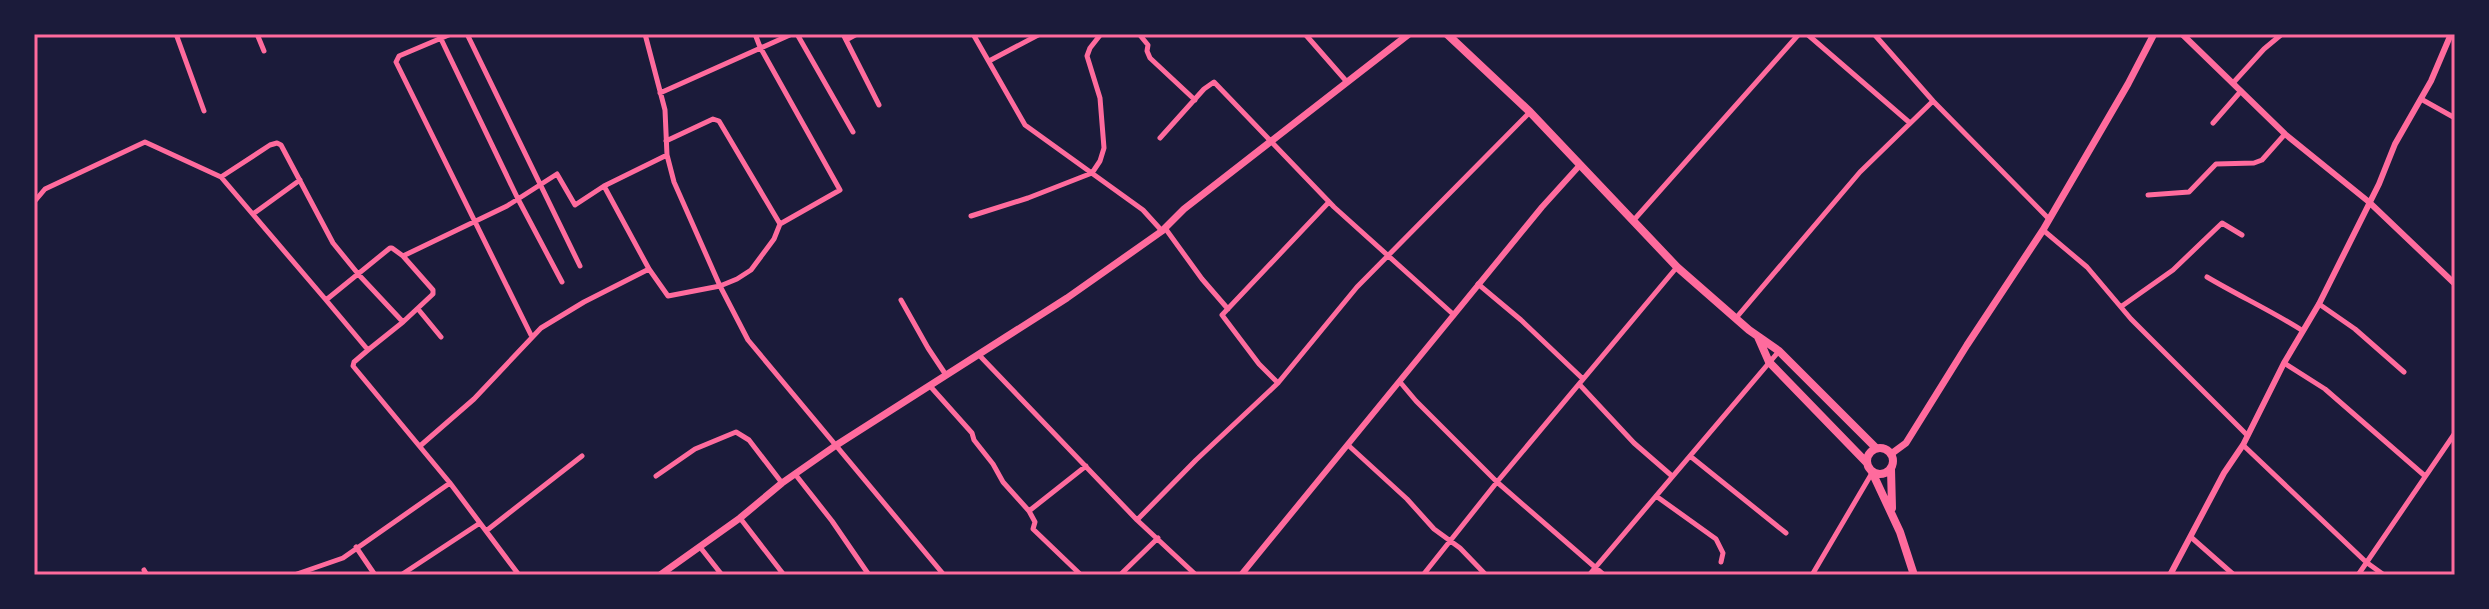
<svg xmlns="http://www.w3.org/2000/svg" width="2489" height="609" font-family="Poppins,sans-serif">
<rect width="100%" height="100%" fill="#1b1b3a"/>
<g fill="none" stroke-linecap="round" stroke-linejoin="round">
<path stroke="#ff6b9d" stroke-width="5" d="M176,34l28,77
M257,34l7,17
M451,34l-52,22 -3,6 135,273
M467,34l113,232
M645,34l20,76 2,45 7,27 46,104 28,54 196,235
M797,34l56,98
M843,34l36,71
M973,34l52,91 118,85 19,21
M1139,34l9,11 -1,6 3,7 45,42
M1305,34l42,48
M1807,34l103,89
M1874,34l59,67
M441,39l77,160 44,83
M846,40l11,-6
M989,61l51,-27
M2233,83l31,-34 18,-15
M660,93l132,-59
M2421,99l34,19
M2213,123l28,-32
M1160,138l44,-49 10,-7 120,125 120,108
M666,141l47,-22 6,2 61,103
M604,186l45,83
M2148,195l41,-3 27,-28 38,-1 8,-3 23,-26
M34,202l11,-13 100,-47 76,35 105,123 64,-52h2l11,8 30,34v4l-30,28 -44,-47 -26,-32 -52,-98 -4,-2 -7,2 -49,32
M253,214l47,-34
M971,216l57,-18 64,-25 8,-12 4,-13 -4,-50 -13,-42 3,-8 11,-14
M1633,221l166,-187
M1165,228l37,51 26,30
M2043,230l44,37 44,52 116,116
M403,256l104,-50 50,-32 18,31 29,-19 63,-31
M2207,277c32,19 65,34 96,54
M1478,284l43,36 62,59
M326,300l42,50 -14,12 -1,4 97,117 69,92
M901,300l27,48 18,27
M2319,304l36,25 49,43
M2122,306l51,-36 49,-47 20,12
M418,309l23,28
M1736,318l124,-146 73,-71 115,117
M368,350l35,-28
M980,356l157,164 59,55
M2284,363l41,26 100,87
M1400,382l16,19 81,81 107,93
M1278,383l-19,-19 -37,-49 107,-113
M1579,384l55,59 38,33
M930,386l42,47 2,7 19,24 10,18 26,29 6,11 -2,7 48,46
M1348,445l59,54 27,30 26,19 26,27
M2243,445l123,117 18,13
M420,446l54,-47 67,-71 43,-26 65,-33 19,27 52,-10 17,-7 14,-9 23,-31 6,-15 60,-34 -80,-143 -5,-13
M1690,456l96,77
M795,474l37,47 37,54
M656,476l39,-27 41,-17 13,8 33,43
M1656,496l60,43 7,14 -2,9
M1029,511l57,-45
M740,518l44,57
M1137,520l59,-60 82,-77 79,-96 173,-175
M486,531l96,-75
M2192,538l42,37
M356,547l19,28
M700,547l22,28
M144,570l3,5
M294,575l49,-17 107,-75
M401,575l79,-52
M1120,575l38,-37
M1423,575l74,-93 180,-215
M1589,575l190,-224
M1812,575l60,-102
M2358,575l97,-142"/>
<path stroke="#ff6b9d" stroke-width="6" d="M2182,34l103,100 84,68 86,82
M1241,575l301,-368 38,-42
M2170,575l54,-102 19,-28 41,-82 35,-59 60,-120 16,-40 36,-63 20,-47"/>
<path stroke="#ff6b9d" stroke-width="7" d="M1891,454l15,-11 61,-98 76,-115 85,-146 26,-50
M660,575l80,-57 42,-35 53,-37 232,-148 95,-67 22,-22 225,-175"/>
<path stroke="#ff6b9d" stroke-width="8" d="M1447,34l83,78 147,155 72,63 30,21 97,97
M1758,337l11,25 98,101
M1867 461a13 13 0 1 1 26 0a13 13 0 1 1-26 0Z
M1891,469l1,39
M1872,472l28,60 14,43"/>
</g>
<rect width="2489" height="609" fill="none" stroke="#1b1b3a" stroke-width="72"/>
<rect x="36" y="36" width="2417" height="537" fill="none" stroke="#ff6b9d" stroke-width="3"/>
</svg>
